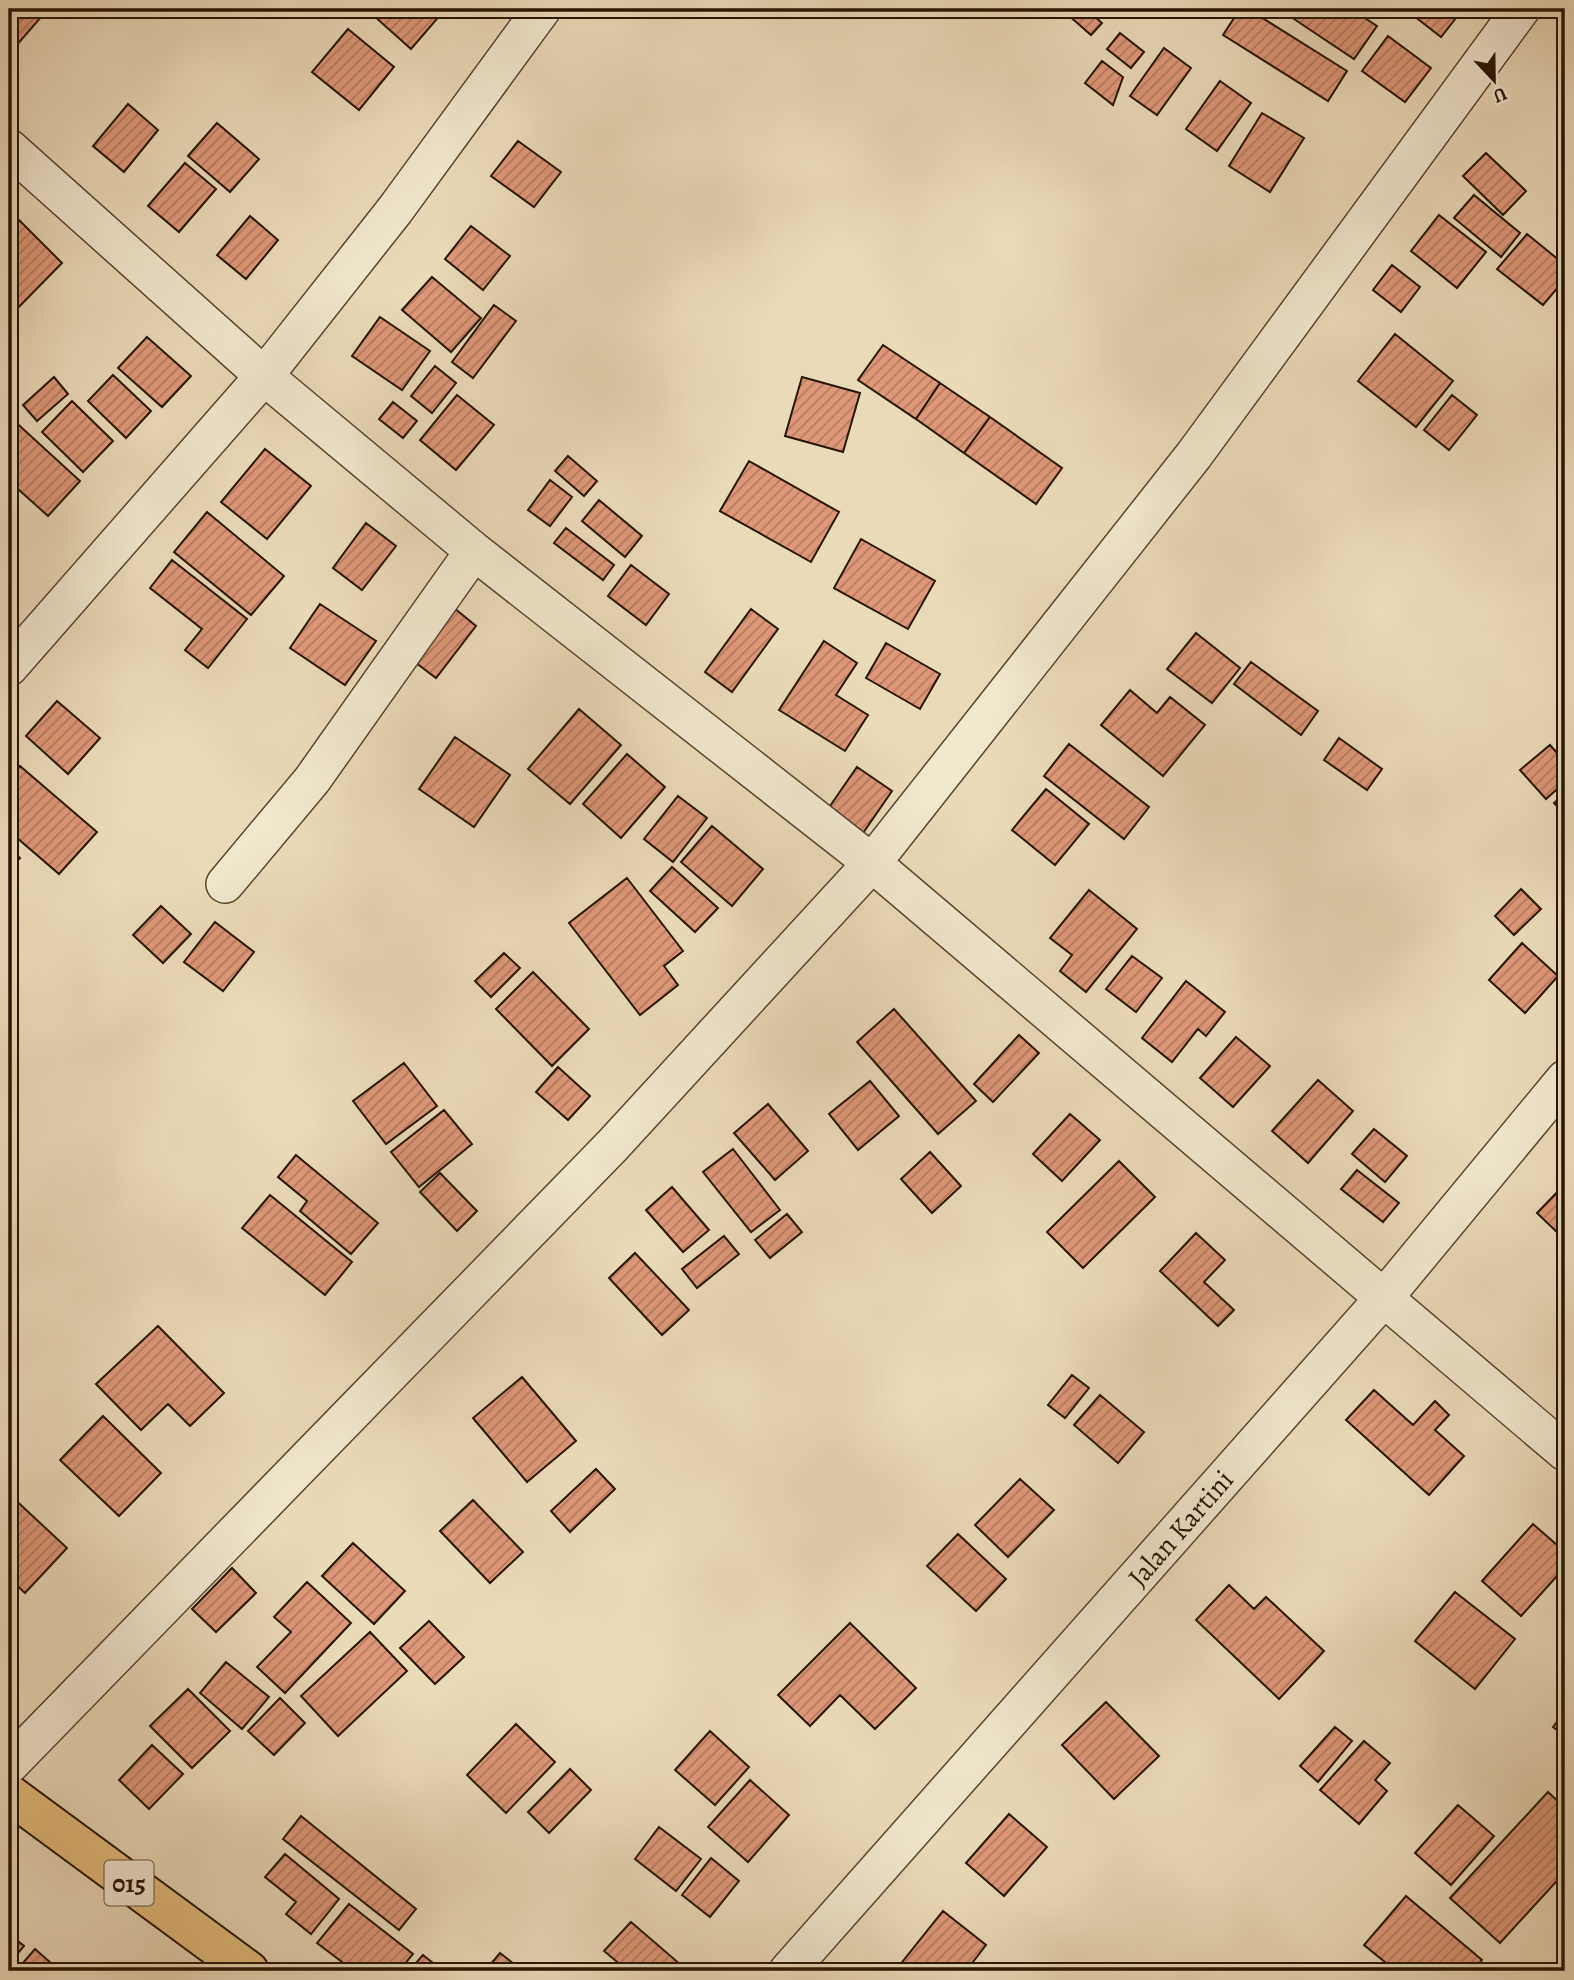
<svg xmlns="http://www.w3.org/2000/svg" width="1574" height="1980" font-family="Alegreya,serif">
<defs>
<pattern id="building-hatch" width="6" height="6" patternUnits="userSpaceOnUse" patternTransform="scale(1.75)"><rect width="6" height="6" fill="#df9877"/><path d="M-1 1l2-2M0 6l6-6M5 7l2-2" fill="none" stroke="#b57b5f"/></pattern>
</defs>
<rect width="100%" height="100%" fill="#eadbb7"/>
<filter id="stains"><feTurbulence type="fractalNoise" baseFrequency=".00286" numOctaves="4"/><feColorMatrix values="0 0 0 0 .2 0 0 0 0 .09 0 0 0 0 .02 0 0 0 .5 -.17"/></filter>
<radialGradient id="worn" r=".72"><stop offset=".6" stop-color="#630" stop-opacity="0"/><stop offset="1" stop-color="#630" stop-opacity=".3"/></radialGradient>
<path fill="url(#building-hatch)" stroke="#261500" stroke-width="2" d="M9,9h39l-39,45z
M380,9h57l5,4 -31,36 -37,-33z
M696,9h17l-6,8z
M1072,9h14l16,14 -11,12 -24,-21z
M1240,9h8l99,62 -19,30 -105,-66z
M1283,9h68l26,17 -23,33 -72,-48z
M1405,9h58l-22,28z
M348,29l46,38 -35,43 -47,-38z
M1120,33l24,19 -13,16 -24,-19z
M1388,36l43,32 -26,34 -43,-31z
M1164,48l27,20 -34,47 -27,-19z
M1102,61l21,16 -10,28 -28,-22z
M1220,81l31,22 -34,48 -31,-22z
M128,104l30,26 -34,42 -31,-26z
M1262,113l42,25 -34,54 -41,-26z
M217,123l42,36 -29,33 -42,-36z
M518,141l43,31 -27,35 -43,-31z
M1486,153l40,38 -23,24 -40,-39z
M185,163l31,26 -37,43 -31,-26z
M1474,195l46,38 -19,24 -47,-39z
M12,213l50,50 -53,54v-100z
M1439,215l47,37 -29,36 -46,-37z
M250,216l28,24 -32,39 -29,-24z
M471,226l39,30 -27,34 -38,-31z
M1527,234l38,31v14l-22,26 -46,-36z
M1392,265l28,22 -19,25 -28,-22z
M432,277l49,41 -30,34 -49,-42z
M494,305l22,16 -43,57 -21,-16z
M380,317l50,34 -28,39 -50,-34z
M1395,334l58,47 -37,46 -58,-46z
M147,337l44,39 -29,31 -44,-39z
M883,345l57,38 -24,36 -58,-39z
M435,366l21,17 -24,30 -21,-17z
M113,375l38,36 -25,27 -38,-37z
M54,377l14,17 -31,27 -14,-16z
M802,377l58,16 -17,59 -58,-16z
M940,383l50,34 -26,36 -48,-34z
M457,395l37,30 -38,45 -36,-30z
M1452,395l25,20 -28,35 -25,-20z
M72,401l41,40 -30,31 -41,-40z
M393,402l24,19 -14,17 -24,-19z
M10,417l70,64 -32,35 -39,-35z
M990,417l72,51 -26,36 -72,-51z
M265,449l46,37 -44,53 -46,-37z
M568,456l29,25 -13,15 -29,-25z
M749,461l90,51 -28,50 -91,-51z
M550,480l22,17 -22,29 -22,-16z
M599,500l43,36 -17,21 -43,-36z
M207,512l77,64 -33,39 -77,-63z
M366,523l30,23 -34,44 -29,-22z
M566,528l48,37 -11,15 -49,-37z
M861,539l74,42 -27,48 -74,-41z
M172,560l75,59 -39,49 -23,-18 17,-21 -52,-41z
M631,565l38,29 -23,31 -38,-29z
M448,603l28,23 -40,52 -29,-22z
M320,604l56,37 -31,44 -55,-37z
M751,609l27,20 -46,63 -27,-20z
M1196,633l44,35 -28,35 -45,-34z
M824,641l33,22 -21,32 32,20 -23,36 -66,-41z
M886,643l54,31 -20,35 -54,-31z
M1251,662l67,49 -17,24 -67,-51z
M1130,690l27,23 13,-16 35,28 -42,51 -62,-51z
M57,701l43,37 -32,36 -42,-38z
M579,709l42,36 -51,59 -42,-35z
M455,737l55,38 -36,52 -55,-38z
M1339,738l43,31 -15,21 -43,-30z
M1069,744l80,63 -25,32 -80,-63z
M1550,745l15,17v20l-19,17 -26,-29z
M627,754l38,33 -44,51 -38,-34z
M20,766l77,66 -38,42 -50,-43v-53z
M857,767l35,24 -29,42 -35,-24z
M1046,789l43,35 -34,41 -43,-35z
M1565,793v22l-11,-12z
M678,796l29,22 -34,44 -29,-23z
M712,826l51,43 -31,37 -51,-44z
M9,848l11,10 -11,12z
M672,867l46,41 -23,24 -45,-41z
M627,878l56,73 -19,15 14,19 -38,30 -71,-92z
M1521,889l20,20 -27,26 -19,-19z
M1089,890l48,39 -51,63 -26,-21 12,-16 -22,-17z
M161,906l30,28 -28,29 -30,-28z
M215,922l39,30 -31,39 -39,-29z
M9,931l8,6 -8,10z
M1522,943l36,33 -33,37 -36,-33z
M504,953l16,15 -29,29 -16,-16z
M1132,956l30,22 -26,34 -30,-23z
M533,972l56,57 -37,37 -56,-57z
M1186,981l39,31 -19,24 -8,-7 -26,33 -30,-24z
M894,1009l82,92 -38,33 -81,-92z
M1019,1035l20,18 -46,49 -19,-18z
M1236,1037l34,29 -37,41 -33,-29z
M404,1063l33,43 -51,38 -33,-43z
M558,1067l32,29 -22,24 -32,-28z
M1318,1080l35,31 -45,52 -36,-32z
M870,1081l29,35 -41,34 -29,-36z
M768,1104l40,47 -33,29 -41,-47z
M444,1110l28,34 -53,43 -28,-35z
M1070,1114l30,26 -38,41 -29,-27z
M1374,1129l33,27 -22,26 -33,-28z
M733,1149l47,61 -29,22 -48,-60z
M930,1152l31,34 -29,27 -31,-34z
M296,1155l82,68 -27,31 -51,-43 7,-10 -29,-24z
M1119,1161l36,36 -72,71 -36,-36z
M1357,1170l42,33 -16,19 -42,-33z
M440,1173l37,38 -20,20 -37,-39z
M1565,1184v56l-28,-27z
M672,1187l37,43 -26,22 -37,-42z
M270,1195l82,67 -27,33 -83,-67z
M787,1214l15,18 -32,26 -15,-18z
M1196,1233l29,27 -21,22 30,28 -16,16 -58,-55z
M724,1236l15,18 -42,34 -15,-19z
M635,1253l54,57 -27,25 -53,-57z
M158,1326l66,67 -34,33 -22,-22 -27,26 -45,-46z
M1072,1375l17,13 -24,30 -17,-13z
M522,1377l54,64 -49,41 -54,-64z
M1374,1390l39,35 22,-24 14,14 -14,15 29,26 -35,39 -83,-75z
M1100,1395l44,37 -26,31 -44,-38z
M103,1416l58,57 -42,43 -59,-56z
M596,1469l19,20 -45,43 -19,-21z
M1020,1479l34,31 -46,47 -33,-32z
M9,1494l58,54 -42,45 -16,-15z
M473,1500l50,52 -33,31 -50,-52z
M1533,1524l32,28v15l-44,49 -39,-35z
M958,1534l48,45 -30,32 -49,-45z
M353,1543l52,48 -31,33 -52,-48z
M232,1568l24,25 -40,39 -24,-23z
M307,1582l44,41 -66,70 -28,-26 34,-35 -17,-15z
M1229,1585l25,24 12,-12 58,54 -45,48 -83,-79z
M1455,1592l60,47 -40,50 -60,-48z
M429,1621l35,36 -29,27 -35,-36z
M850,1623l66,65 -41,41 -35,-34 -30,31 -32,-31z
M370,1632l37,39 -69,65 -37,-40z
M226,1662l43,35 -27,32 -42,-36z
M188,1689l42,42 -38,37 -42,-42z
M280,1698l25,25 -31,32 -26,-24z
M1106,1702l53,54 -45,43 -52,-54z
M1565,1711v25l-12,-9z
M516,1724l39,38 -49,51 -39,-38z
M1335,1727l17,14 -34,41 -18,-16z
M710,1731l39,36 -34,38 -40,-35z
M1364,1741l26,22 -15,17 12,11 -28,33 -39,-34z
M152,1745l31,29 -34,35 -30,-29z
M570,1769l21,21 -42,43 -21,-21z
M750,1780l39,35 -41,47 -40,-35z
M1548,1792l17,16v64l-65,71 -50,-45z
M1458,1805l36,31 -43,49 -36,-32z
M1009,1814l38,33 -43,49 -38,-33z
M301,1816l115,93 -17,21 -116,-91z
M659,1827l42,32 -25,32 -41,-32z
M285,1854l54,45 -28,35 -25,-20 10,-12 -31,-25z
M711,1858l28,23 -29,36 -28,-22z
M1406,1896l76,64 -9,11h-77l-32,-26z
M349,1904l64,50 -14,17h-45l-37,-28z
M943,1911l43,34 -20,26h-71z
M631,1922l50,43 -5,6h-48l-24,-20z
M9,1934l15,12 -15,18z
M35,1949l25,22h-44z
M500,1953l23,18h-38z
M423,1955l20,16h-34z
M983,1963l11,8h-17z"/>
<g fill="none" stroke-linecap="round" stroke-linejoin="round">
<defs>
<path id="street" d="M9,148l255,228 210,175 398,312 693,589
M9,667l255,-291 131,-166 147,-201
M225,884l87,-104 162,-229
M9,1765l603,-619 260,-283 322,-408 327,-446
M788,1971l595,-672 182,-220"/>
<path id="primary" d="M9,1794l240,177"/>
</defs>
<use href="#street" stroke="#57462e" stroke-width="40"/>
<use href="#primary" stroke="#261500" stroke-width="42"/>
<use href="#street" stroke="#f1e8d0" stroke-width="37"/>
<use href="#primary" stroke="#e5be7c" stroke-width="38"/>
</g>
<g text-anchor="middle" stroke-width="6" stroke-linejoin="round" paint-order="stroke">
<rect fill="#f1e8d0" stroke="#63543e" stroke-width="2" x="104.5" y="1860.5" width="49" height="45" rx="5"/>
<g font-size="26" font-weight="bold" fill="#261500">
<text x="129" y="1892">015</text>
</g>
<g font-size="28" fill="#261500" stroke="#f1e8d0">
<text transform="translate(1180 1528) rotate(-49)" y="10">Jalan Kartini</text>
</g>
</g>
<rect width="1574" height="1980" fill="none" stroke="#eadbb7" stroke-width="35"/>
<rect x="10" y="10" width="1553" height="1959" fill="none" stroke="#261500" stroke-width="3.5"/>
<rect x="18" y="18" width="1539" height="1945" fill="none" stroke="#261500" stroke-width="2"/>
<g transform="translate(1494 80) rotate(158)" stroke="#f1e8d0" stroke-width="5" paint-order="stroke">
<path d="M0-5L12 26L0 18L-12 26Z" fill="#261500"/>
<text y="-10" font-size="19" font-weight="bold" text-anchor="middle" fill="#261500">U</text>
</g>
<rect width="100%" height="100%" filter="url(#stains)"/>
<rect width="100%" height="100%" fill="url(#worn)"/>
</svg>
